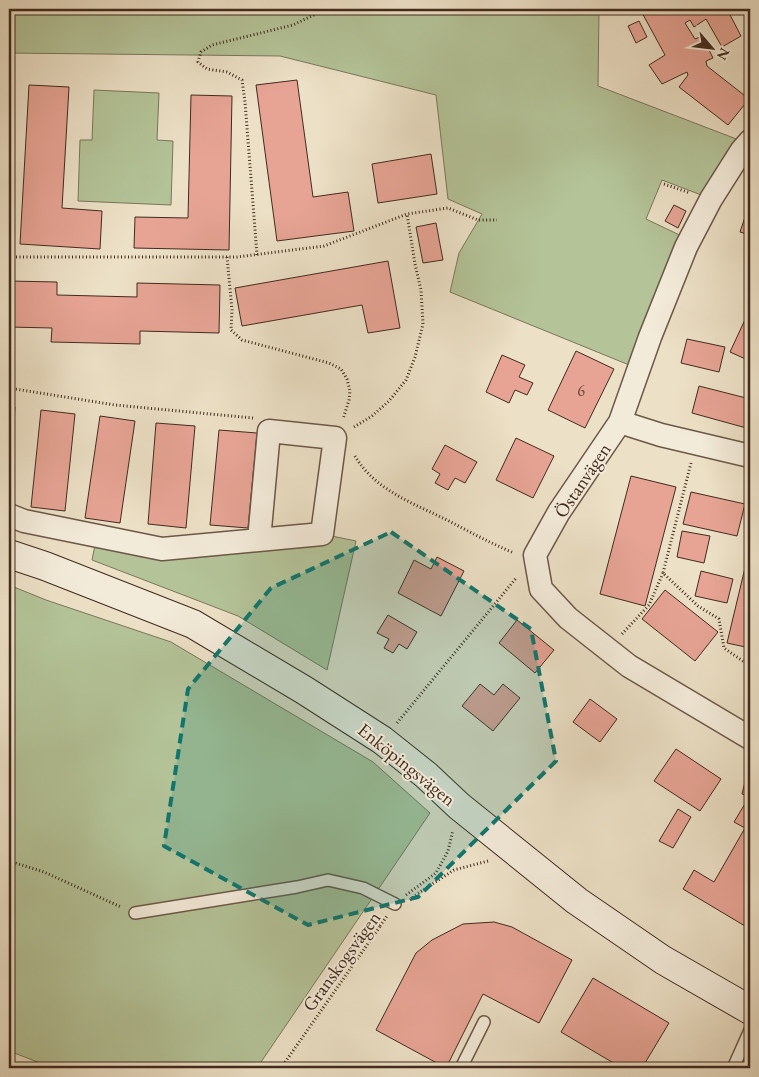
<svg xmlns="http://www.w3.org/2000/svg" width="759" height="1077" font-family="'EB Garamond',serif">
<rect width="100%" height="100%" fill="#ece0c6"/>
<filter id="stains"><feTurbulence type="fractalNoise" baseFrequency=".004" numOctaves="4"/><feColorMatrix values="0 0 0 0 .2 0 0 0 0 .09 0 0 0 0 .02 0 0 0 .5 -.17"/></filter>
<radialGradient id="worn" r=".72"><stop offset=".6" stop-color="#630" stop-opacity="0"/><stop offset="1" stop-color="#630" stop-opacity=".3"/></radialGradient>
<path fill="#b4c398" stroke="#7a775b" d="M112,9h487l-1,77 141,54 -35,56 -42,-16 -16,39 44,21 -51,129 -189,-77 9,-39 23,-39 -34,-15 -12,-104 -156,-39 -271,-3v-40l75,-1z
M94,90l65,3 -2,47 16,1 -2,64 -93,-4 2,-61h12z
M322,534l34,7 -29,129 -89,-54 -146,-56 5,-25 65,14z
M9,585l37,15 125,42 202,120 57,51 -173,255h-204l-44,-17z"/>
<path fill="#e7a495" stroke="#412b1e" d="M640,9h87l14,27 -19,11 -16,-28 -12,8 -4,-7 -5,3 10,16 7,-3 11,22 -7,3 1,5 42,33 -21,26 -49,-38 9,-12 -1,-3 -25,12 -13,-19 16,-10z
M750,10v11l-5,-9z
M639,21l8,16 -11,6 -8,-17z
M297,80l16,117 35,-5 6,39 -77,10 -21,-156z
M29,85l40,2 -7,121 40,3 -2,38 -80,-5z
M191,95l41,1 -3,154 -95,-2 1,-31 53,1z
M431,154l6,40 -59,9 -6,-39z
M674,205l12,6 -8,17 -13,-7z
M746,214l4,1v20l-10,-3z
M436,223l7,37 -20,3 -7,-36z
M388,261l12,67 -32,5 -6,-28 -120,21 -7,-38z
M9,281l48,1v13l80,2v-14l83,2 -1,48 -79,-2v13l-89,-2 1,-14 -43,-1z
M749,311h1v50l-20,-9z
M687,339l38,8 -6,25 -38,-9z
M576,351l38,18 -29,59 -37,-18z
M502,355l23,10 -6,12 14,6 -6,12 -12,-5 -6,13 -23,-11z
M699,386l51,13v30l-58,-16z
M9,406l6,1 -4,54h-2z
M41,410l34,4 -10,97 -34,-4z
M100,416l35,5 -15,102 -35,-5z
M156,423l39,3 -9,102 -38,-4z
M219,430l38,3 -9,95 -38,-3z
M516,438l38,18 -21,42 -37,-18z
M445,445l32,17 -12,21 -10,-5 -7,12 -13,-7 5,-9 -8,-5z
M631,476l45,11 -31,119 -45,-12z
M691,492l54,12 -8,32 -54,-12z
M682,531l28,5 -6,27 -27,-6z
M750,547v101l-23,-5z
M437,557l27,14 -23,45 -43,-23 16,-33 17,9z
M701,571l32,8 -6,24 -32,-7z
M665,590l53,42 -23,29 -53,-42z
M388,615l29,17 -10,17 -8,-5 -6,9 -9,-5 5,-9 -12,-6z
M517,620l37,30 -19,23 -36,-30z
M480,684l14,11 9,-11 17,14 -27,33 -31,-25z
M590,699l27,20 -17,23 -27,-20z
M676,749l45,30 -21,32 -46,-30z
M750,762v35l-8,-3z
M746,802l4,3v84l-5,10 5,3v15l-5,9 -62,-37 11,-19 20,12 31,-54 -11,-6z
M678,809l13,8 -18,31 -14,-7z
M494,922l18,5 60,33 -33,63 -56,-29 -37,74 -70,-38 40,-77 16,-13 31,-16z
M593,978l76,45 -27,45h-20l-61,-36z"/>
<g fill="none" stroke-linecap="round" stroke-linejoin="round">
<defs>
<path id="lane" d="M135,913l162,-26 31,-7 35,8 32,16
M461,1068l23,-46
M733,1068l17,-38"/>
<path id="street" d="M750,141l-8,9 -31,49 -25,48 -36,90 -30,85 -61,90 -24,43 6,34 27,29 61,48 121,72
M620,422l41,13 89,21
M9,515l15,6 138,28 160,-15 13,-96 -66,-7 -10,109"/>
<path id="secondary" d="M9,554l36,12 148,58 111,66 78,50 44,35 33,31 118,95 86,59 87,50"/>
</defs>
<use href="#lane" stroke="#6c5848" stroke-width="14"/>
<use href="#street" stroke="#6c5848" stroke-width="25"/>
<use href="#secondary" stroke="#412b1e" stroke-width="30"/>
<path stroke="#412b1e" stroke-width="3" stroke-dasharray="1 2.5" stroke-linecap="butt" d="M9,97l1,-16
M664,184l26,9
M257,255l-12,-153 -3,-22 -15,-8 -20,-3 -9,-7 3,-10 11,-7 81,-20 25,-12 2,-4
M9,257h228l87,-11 83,-32 41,-6 30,12h19
M227,257l5,53 -1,20 11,10 87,23 12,6 6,10 3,12 -1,9 -6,19
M9,388l106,17 138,13
M354,427l18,-11 17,-15 17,-21 9,-23 8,-33 -2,-34 -6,-26 -8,-50
M355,456c19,33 57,47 90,63 23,12 45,24 69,34
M691,463l-28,110 35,33 21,13 5,29 23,16h3
M622,634l27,-29 14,-32
M397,723l120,-146
M9,861l35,11 77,35
M406,895l30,-22 12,-22 5,-21
M410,900l7,-6 37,-24 34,-9
M380,926l7,-10
M281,1068l100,-143"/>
<use href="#lane" stroke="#f3ebda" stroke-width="11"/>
<use href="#street" stroke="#f3ebda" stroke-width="22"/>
<use href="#secondary" stroke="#f3ebda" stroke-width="28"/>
</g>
<path fill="#0f766e" fill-opacity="0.2" stroke="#0f766e" stroke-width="4" stroke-dasharray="10 6" stroke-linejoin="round" d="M391,532l140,97 25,132 -138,136 -110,28 -144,-79 24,-157 83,-101z"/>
<g text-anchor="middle" stroke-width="4" stroke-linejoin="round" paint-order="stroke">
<g font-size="16" fill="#6a493c">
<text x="581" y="396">6</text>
</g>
<g font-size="19" fill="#412b1e" stroke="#f3ebda">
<text transform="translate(582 480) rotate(-56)" y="7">Östanvägen</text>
<text transform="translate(407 764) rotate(39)" y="7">Enköpingsvägen</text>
<text transform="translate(341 961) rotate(-54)" y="7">Granskogsvägen</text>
</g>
</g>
<rect width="759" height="1077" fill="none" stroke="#ece0c6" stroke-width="30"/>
<rect x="10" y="10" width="739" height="1057" fill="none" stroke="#412b1e" stroke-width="2.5"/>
<rect x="15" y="15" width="729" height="1047" fill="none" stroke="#412b1e"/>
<g transform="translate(712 48) rotate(118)" stroke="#f3ebda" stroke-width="4" paint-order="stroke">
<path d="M0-4L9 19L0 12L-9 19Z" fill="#412b1e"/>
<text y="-8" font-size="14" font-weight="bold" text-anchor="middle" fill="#412b1e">N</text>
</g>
<rect width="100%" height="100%" filter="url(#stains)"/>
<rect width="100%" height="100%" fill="url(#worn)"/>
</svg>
